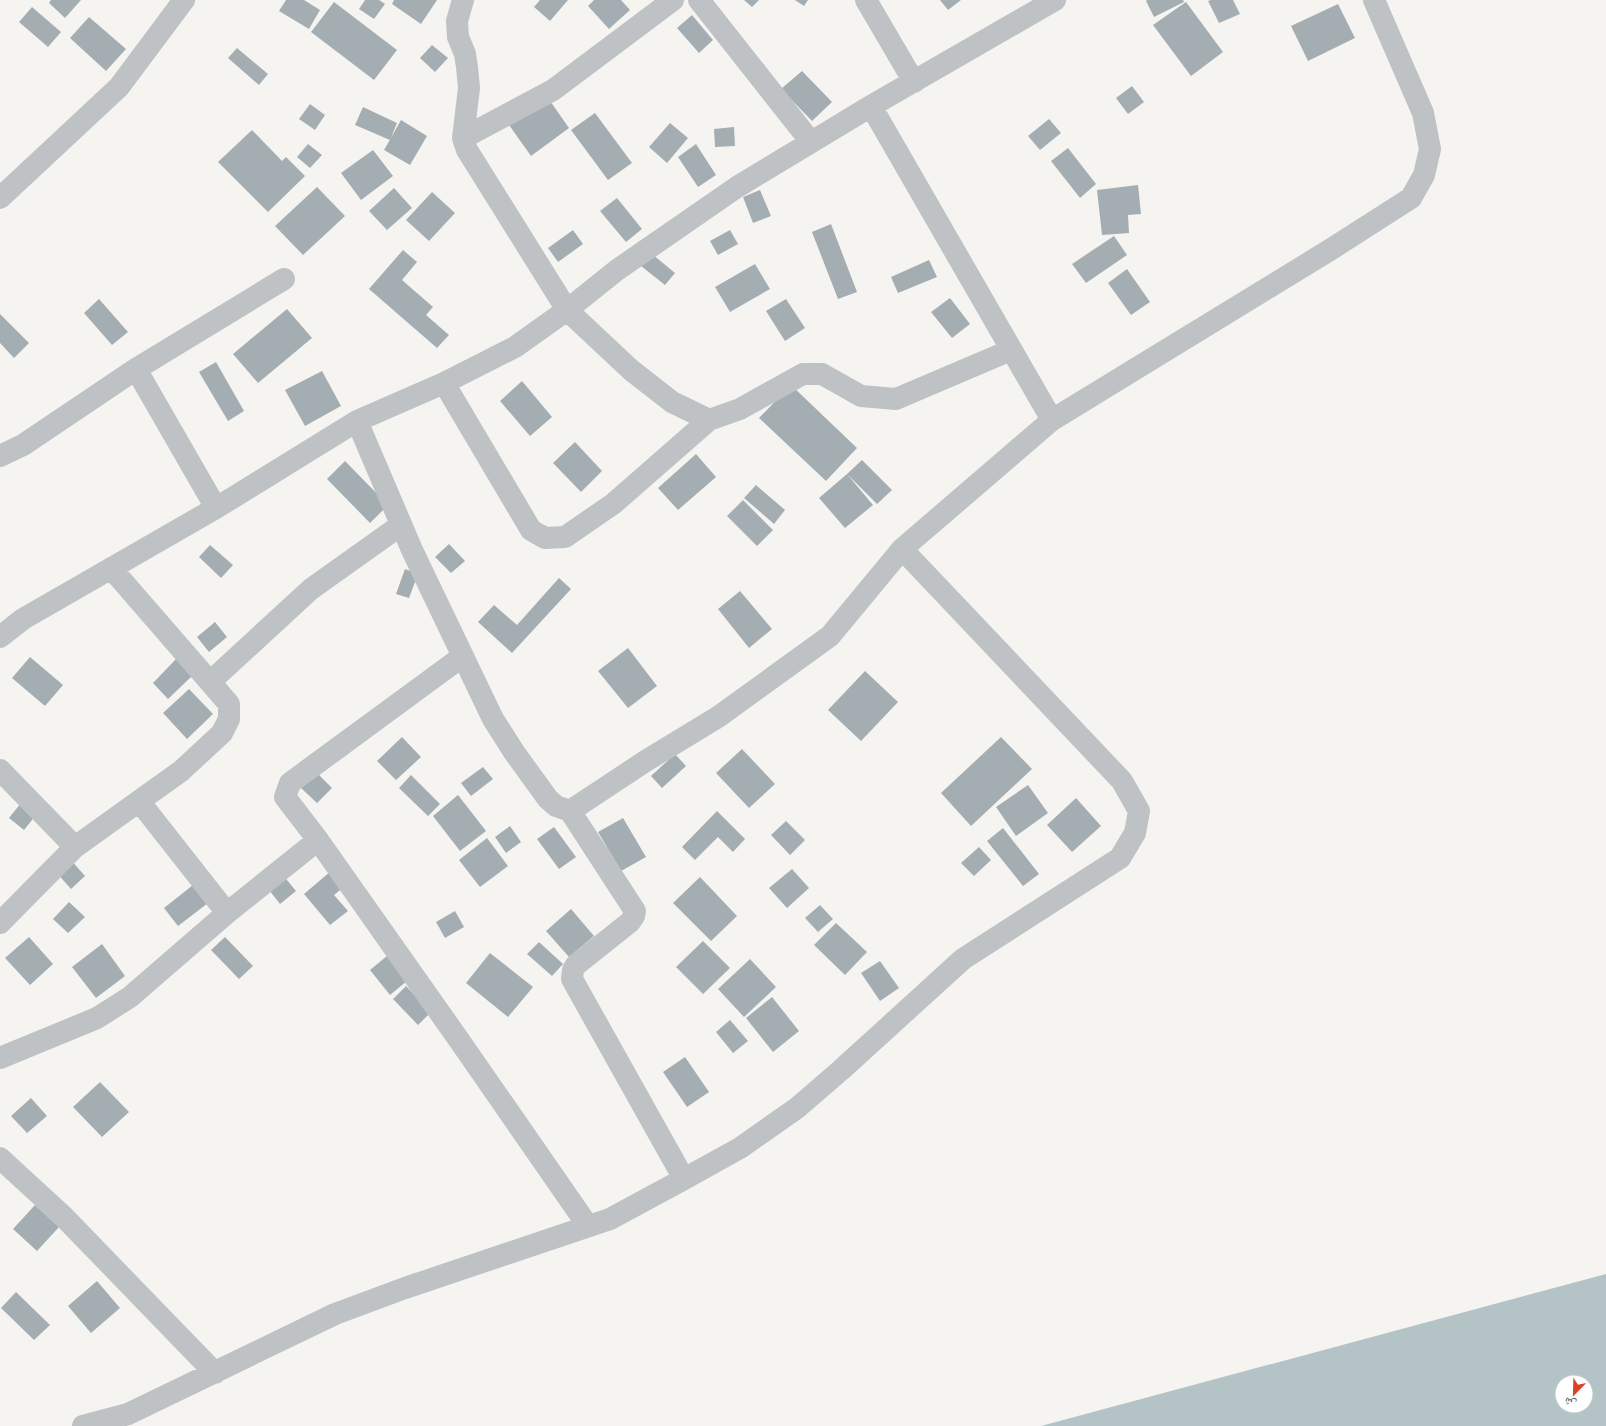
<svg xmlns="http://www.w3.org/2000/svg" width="1606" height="1426" font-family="Commissioner,'Noto Naskh Arabic',sans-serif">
<rect width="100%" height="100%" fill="#f5f4f1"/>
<path fill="#b4c3c5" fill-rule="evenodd" d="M1606,1274v152h-565zM1562,1382h24v24h-24z"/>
<path fill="#a4aeb2" d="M51,0h30l-16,18 -16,-15z
M286,0h18l16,10 -11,19 -30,-18z
M365,0h14l6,4 -11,15 -15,-10z
M394,0h43l-16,24 -29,-20z
M540,0h28l-18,21 -16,-14z
M594,0h27l9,10 -21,19 -21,-23z
M744,0h15l-7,7z
M795,0h13l-4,6z
M940,0h21l-13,10z
M1147,0h36l1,2 -30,15 -8,-16z
M1211,0h22l7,14 -21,9 -11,-22z
M334,2l63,48 -23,30 -63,-48z
M1186,2l37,50 -32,24 -38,-51z
M1338,4l17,34 -47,23 -17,-35z
M32,7l29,25 -13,15 -29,-25z
M692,15l21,25 -14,13 -22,-25z
M89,17l37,32 -20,22 -36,-33z
M432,45l16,13 -13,14 -15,-14z
M237,48l31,26 -9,11 -31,-27z
M802,71l30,31 -20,19 -31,-32z
M1132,86l12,16 -16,12 -12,-16z
M548,98l21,30 -38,28 -22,-31z
M310,104l15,11 -10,15 -16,-11z
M363,107l34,16 -7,17 -35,-15z
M595,113l37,50 -24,17 -37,-50z
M1049,119l12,14 -21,17 -12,-14z
M401,120l26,16 -17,29 -26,-15z
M670,123l18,15 -21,25 -18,-16z
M734,127l1,19 -20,1 -1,-18z
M252,130l30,31 4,-4 19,19 -37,36 -50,-50z
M308,144l14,11 -12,13 -13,-11z
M696,144l20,31 -18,12 -20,-30z
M1068,148l28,36 -16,14 -29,-37z
M373,150l20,26 -32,24 -20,-27z
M1138,185l3,29 -13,1 1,18 -27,2 -5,-45z
M317,187l28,29 -42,39 -28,-29z
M394,188l18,20 -25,22 -18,-19z
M760,190l11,26 -18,7 -10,-26z
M432,192l23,21 -26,28 -23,-21z
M617,198l25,31 -16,13 -26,-31z
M831,224l26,68 -19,7 -26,-67z
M573,230l10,14 -25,18 -10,-14z
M730,230l8,14 -20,11 -8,-14z
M1114,236l13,19 -41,28 -14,-19z
M403,250l14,12 -15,18 31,27 -7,8 23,20 -12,13 -68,-59z
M652,254l23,19 -10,12 -24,-19z
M929,260l8,17 -39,16 -7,-16z
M755,264l15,25 -40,23 -15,-25z
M1127,269l23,33 -19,13 -23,-32z
M950,298l20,26 -18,14 -21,-26z
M99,299l29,33 -16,13 -28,-32z
M786,299l19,29 -20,13 -19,-30z
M287,309l25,29 -54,45 -25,-29z
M0,314l29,29 -15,15 -14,-15z
M216,362l28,49 -16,10 -29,-49z
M322,371l19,35 -36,20 -20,-36z
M522,381l30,36 -22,19 -30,-35z
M791,385l66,63 -31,33 -67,-63z
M575,442l27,29 -21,21 -28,-29z
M696,454l20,23 -38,33 -20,-22z
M862,460l30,30 -15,14 -30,-30z
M345,461l43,44 -18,18 -43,-44z
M847,474l26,31 -28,23 -26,-30z
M756,485l29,25 -11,14 -30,-26z
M743,500l30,30 -16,16 -30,-30z
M449,544l16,17 -14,12 -16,-16z
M210,545l23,20 -12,13 -22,-21z
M405,569l13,5 -9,24 -13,-4z
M559,578l12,11 -59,64 -34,-31 16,-17 23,20z
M740,591l32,38 -23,19 -31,-39z
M215,622l12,15 -18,15 -12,-15z
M628,648l29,38 -29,22 -30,-37z
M30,657l33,28 -18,21 -33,-28z
M176,659l16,17 -24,23 -15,-16z
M865,671l33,31 -37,39 -33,-31z
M189,689l24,25 -26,25 -24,-26z
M402,737l19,20 -25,23 -19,-19z
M1001,737l31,32 -61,57 -30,-33z
M742,749l33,35 -26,24 -33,-35z
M675,754l11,12 -24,22 -11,-12z
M483,767l10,12 -22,17 -10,-13z
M316,772l16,16 -15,15 -16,-15z
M411,775l29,29 -12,12 -29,-28z
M1028,785l20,28 -32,23 -20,-29z
M458,795l28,36 -26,20 -27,-35z
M1076,798l25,28 -29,26 -25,-27z
M21,803l15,12 -12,15 -15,-12z
M717,811l28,28 -12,13 -15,-15 -23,23 -13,-13z
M623,818l23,39 -25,14 -23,-39z
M786,821l19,19 -15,15 -19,-20z
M510,826l11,16 -15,11 -11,-16z
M554,827l22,30 -17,12 -22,-30z
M1003,828l36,46 -16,12 -36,-45z
M487,838l21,28 -28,21 -21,-27z
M979,847l12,13 -17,16 -13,-13z
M70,859l15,17 -14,13 -15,-17z
M792,869l17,19 -22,20 -18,-20z
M331,871l14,15 -11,9 14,16 -18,14 -26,-31z
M282,874l14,17 -16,13 -14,-18z
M700,877l37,39 -26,25 -38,-38z
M193,885l15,18 -30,23 -14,-18z
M69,902l16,15 -17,16 -15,-14z
M820,905l13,14 -15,13 -13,-14z
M571,909l23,27 -25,21 -23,-26z
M455,911l9,16 -19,11 -9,-16z
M836,923l31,29 -22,23 -31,-30z
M29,937l24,27 -23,21 -25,-27z
M225,937l28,29 -14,13 -28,-29z
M703,941l27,27 -27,26 -27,-27z
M539,942l24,22 -11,12 -25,-22z
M102,944l23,32 -29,22 -24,-31z
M490,953l43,34 -25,30 -42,-34z
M387,956l20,25 -17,14 -20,-25z
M750,959l26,28 -32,30 -26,-28z
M880,961l19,27 -19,13 -19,-28z
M406,986l25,26 -13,13 -25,-26z
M772,997l27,34 -26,21 -27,-34z
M730,1020l18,21 -15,12 -17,-21z
M685,1057l24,35 -22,15 -24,-35z
M100,1082l29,30 -27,25 -29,-30z
M31,1098l16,18 -20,17 -16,-17z
M35,1205l24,22 -22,24 -24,-22z
M97,1281l23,27 -29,25 -23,-27z
M16,1292l34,33 -16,15 -33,-32z"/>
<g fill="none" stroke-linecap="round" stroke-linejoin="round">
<path stroke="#bec2c5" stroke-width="22" d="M463,0l-6,21 1,16 7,17 2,13 2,21 -6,50 4,12 100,160 64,60 41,32 37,18 31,-11 63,-35h19l39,22 35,3 115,-49
M699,0l112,142
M866,0l48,82
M871,106l181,314
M463,138l90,-48 120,-90
M0,198l119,-111 65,-87
M136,369l80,139
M444,383l87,147 14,8 20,-1 48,-33 96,-84
M357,421l55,129 81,169 21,33 34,47 8,7 14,5 74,-49 74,-45 112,-81 72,-87 150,-129 281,-172 78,-50 13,-23 6,-26 -7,-36 -49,-113
M0,456l23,-11 113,-76 148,-90
M0,637l23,-18 193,-111 141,-87 87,-38 71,-36 52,-37 50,-40 120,-83 134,-81 184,-106
M463,656l-173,127 -5,14 33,43 141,200 129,186
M210,682l101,-93 90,-64
M0,770l75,77
M139,801l88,112
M570,811l65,100 -1,5 -4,6 -54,43 -3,5 -1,9 112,200
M0,923l75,-76 106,-76 41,-38 7,-14v-15l-118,-136
M0,1058l97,-40 33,-21 97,-84 91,-73
M0,1158l62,57 153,158
M83,1426l45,-12 207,-100 70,-26 205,-69 74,-40 56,-31 57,-40 44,-38 122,-111 157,-101 15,-25 4,-22 -17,-30 -220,-232"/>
</g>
<g transform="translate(1574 1394) rotate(203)"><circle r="19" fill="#ffffff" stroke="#c1c9cd"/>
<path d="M0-3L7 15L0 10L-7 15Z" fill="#dd4029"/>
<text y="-6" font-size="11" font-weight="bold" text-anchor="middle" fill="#647781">ش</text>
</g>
</svg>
